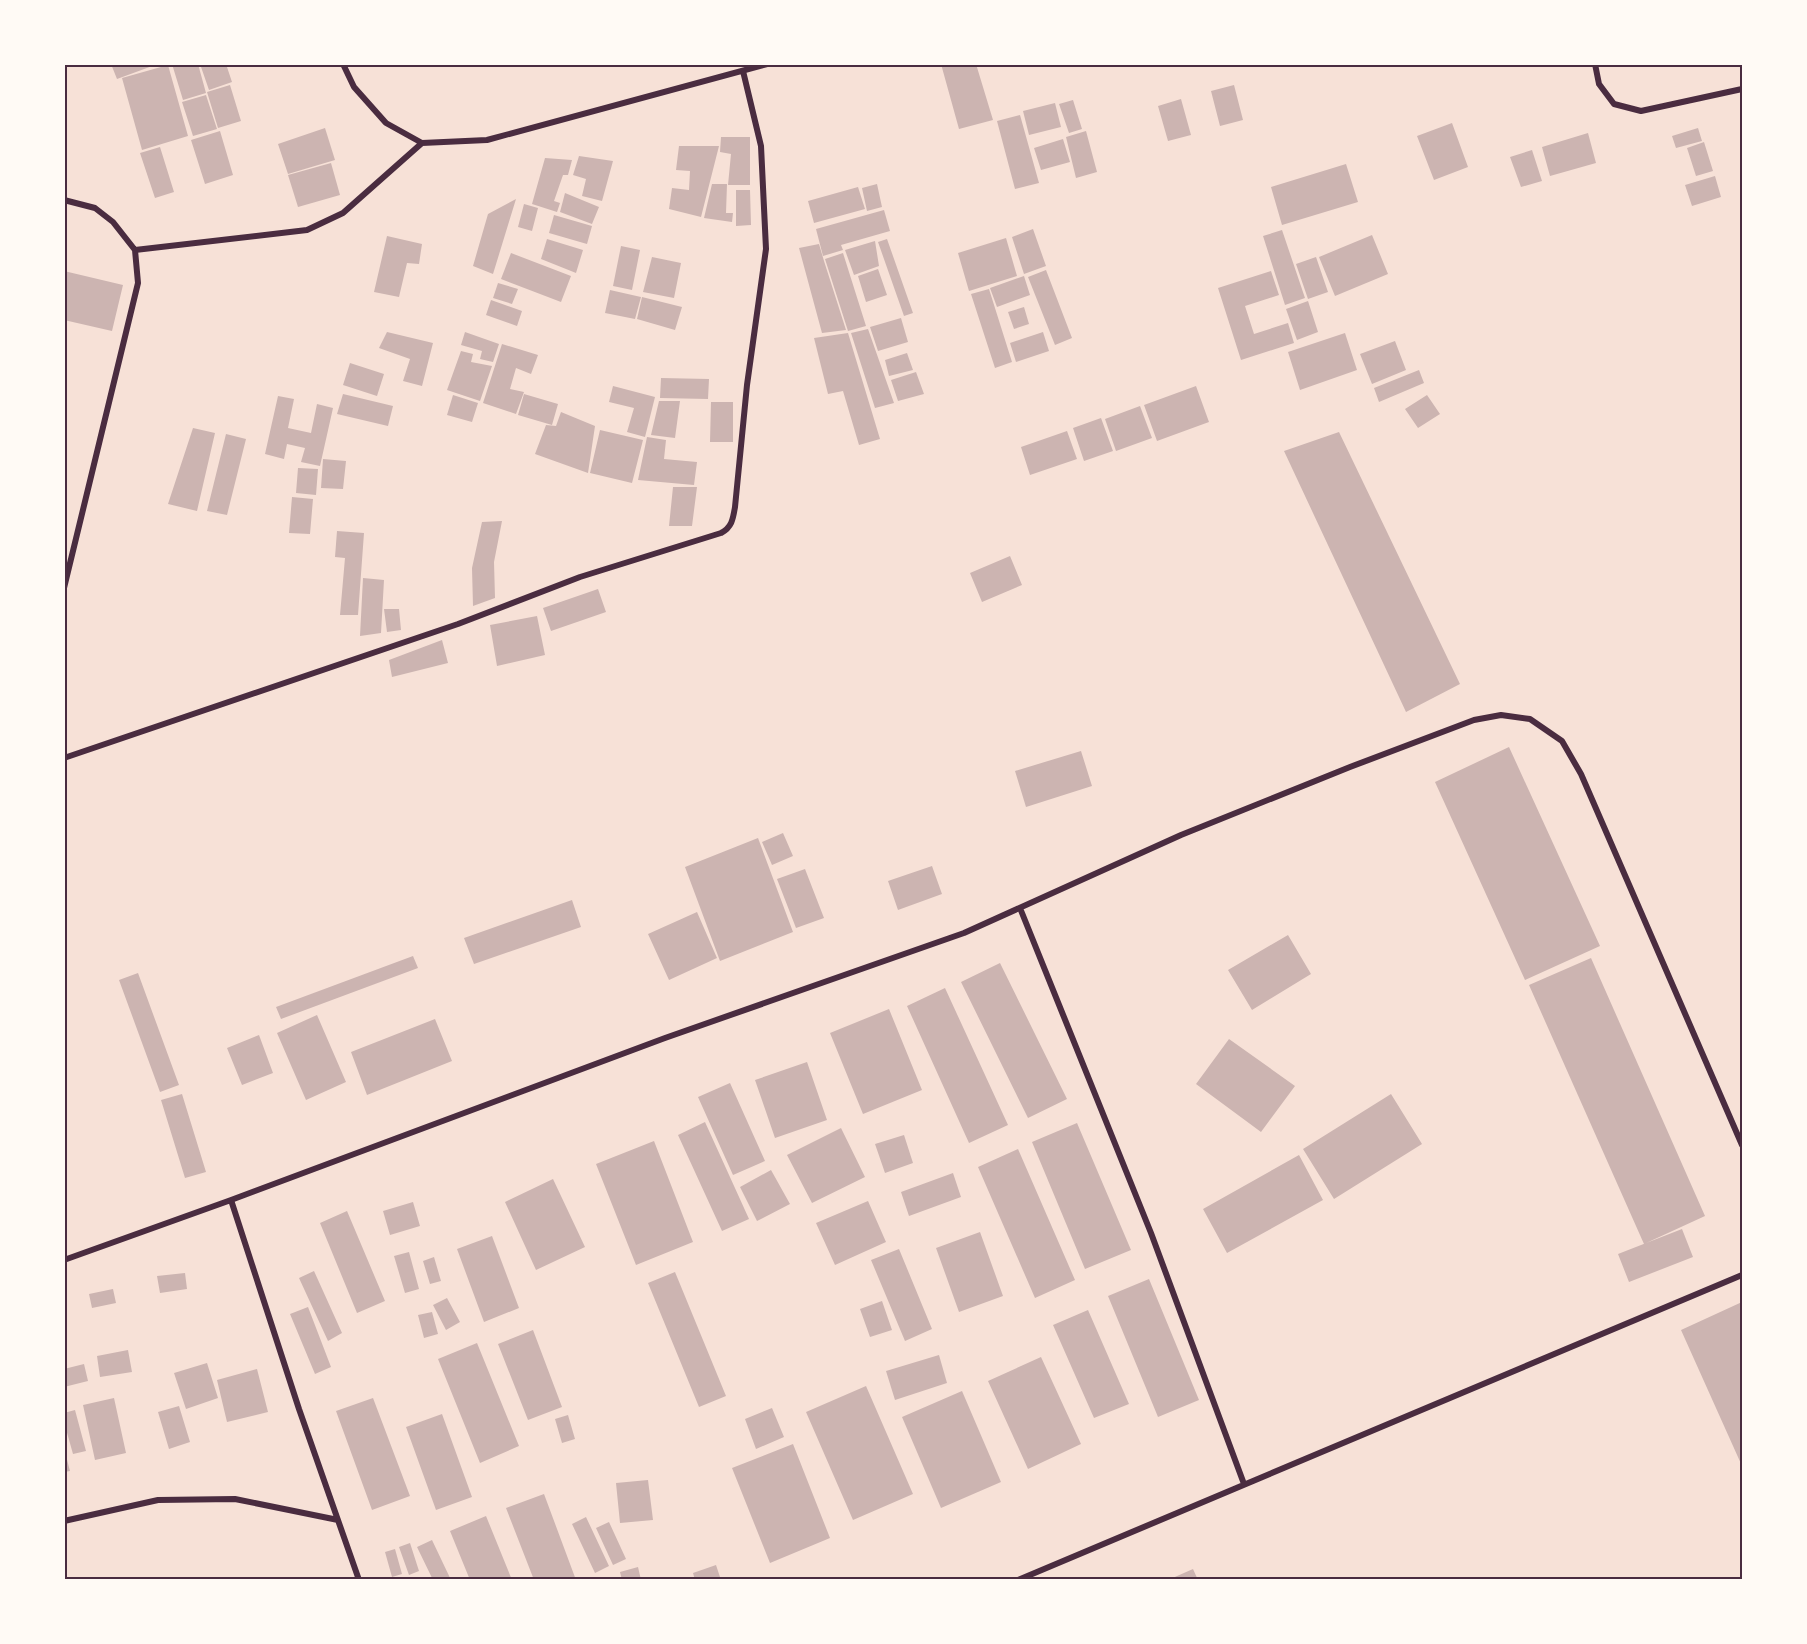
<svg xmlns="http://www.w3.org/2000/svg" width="1807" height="1644" font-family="Roboto,sans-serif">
<rect width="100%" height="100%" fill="#f7e1d7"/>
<path fill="#ccb4b1" d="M111,64h44v1l-38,14z
M172,64h26l8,29 -23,7z
M200,64h26l6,18 -23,8z
M941,64h35l17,56 -34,9z
M168,65l20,71 -46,14 -20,-72z
M230,85l11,36 -23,7 -11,-36z
M1234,85l9,35 -23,6 -9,-35z
M206,95l11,34 -24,7 -11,-34z
M1181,99l10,36 -23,6 -10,-35z
M1073,100l9,29 -13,4 -10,-29z
M1055,103l6,24 -32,8 -6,-24z
M1020,115l19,68 -24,6 -18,-68z
M1452,123l16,44 -34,13 -17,-44z
M325,128l10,32 -47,14 -10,-30z
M1698,128l4,13 -26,7 -4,-12z
M220,131l13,44 -28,9 -14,-44z
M1086,131l11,41 -21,6 -10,-41z
M1588,133l8,30 -46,13 -8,-29z
M721,137h29v48h-22l3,-31 -11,-2z
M1063,139l7,23 -29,8 -7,-22z
M1704,142l9,29 -17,5 -9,-28z
M679,146h40l-18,71 -32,-8 3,-21 17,2 1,-19 -14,-1z
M160,147l14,45 -19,6 -15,-45z
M1532,150l10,31 -21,6 -11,-30z
M579,156l34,5 -11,40 -20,-5 4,-17 -13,-4z
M545,158l27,2 -4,15h-5l-9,26 6,2 -3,9 -25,-8z
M331,163l9,32 -42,12 -10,-32z
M1346,164l12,38 -76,23 -11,-38z
M1715,176l6,21 -29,9 -7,-21z
M712,184h15l-1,29h7l-1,9 -28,-4z
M877,184l5,23 -15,4 -5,-23z
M858,187l7,22 -51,14 -6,-22z
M736,190h14l1,35 -15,1z
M565,193l34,14 -7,17 -32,-12z
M516,199l-23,75 -20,-8 15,-52z
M524,204l14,4 -6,23 -14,-4z
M884,210l6,21 -49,14 2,5 -20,6 -7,-27z
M554,215l38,11 -5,18 -38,-11z
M1033,229l13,37 -22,8 -12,-37z
M1282,230l23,68 -20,7 -22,-69z
M1372,235l16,39 -53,22 -16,-39z
M387,236l35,8 -3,20 -12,-1 -8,34 -25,-5z
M1006,238l11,38 -48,15 -11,-38z
M547,239l36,11 -7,23 -35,-14z
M887,239l26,74 -9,3 -26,-74z
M875,241l4,25 -25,9 -9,-25z
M819,244l5,17 22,69 -24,3 -23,-85z
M621,246l19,4 -8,40 -19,-4z
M511,253l60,23 -10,26 -60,-23z
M843,253l23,73 -18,5 -23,-72z
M652,257l29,6 -7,35 -31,-6z
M1316,257l12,35 -20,7 -12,-35z
M878,269l9,26 -21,7 -8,-26z
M1046,270l26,68 -17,7 -27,-68z
M64,271l59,14 -11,46 -48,-11z
M1271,271l8,24 -34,11 9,28 34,-11 6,20 -53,17 -23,-72z
M1024,276l6,19 -33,12 -7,-19z
M498,283l20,6 -6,15 -19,-6z
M989,289l23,73 -17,6 -24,-74z
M610,290l31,7 -6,22 -30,-6z
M642,297l40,10 -7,23 -38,-11z
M491,300l31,11 -5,15 -31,-11z
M1308,301l10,31 -21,8 -11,-31z
M1024,307l5,17 -15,5 -6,-17z
M901,318l7,24 -30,9 -8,-24z
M868,329l26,74 -19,5 -24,-75z
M387,332l46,11 -11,43 -19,-5 7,-22 -31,-11z
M465,332l34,12 -6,18 -13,-3 2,-8 -21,-6z
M1043,332l6,19 -33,11 -6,-19z
M848,333l32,106 -21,6 -16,-54 -15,3 -14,-56z
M1345,333l12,37 -57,20 -12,-38z
M1395,341l11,29 -34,14 -12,-30z
M502,344l36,11 -7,19 -15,-6 -6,21 14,3 -8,22 -33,-11z
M461,351l12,3 -2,8 21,4 -12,35 -33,-11z
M907,353l6,17 -24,6 -4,-16z
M350,363l34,11 -7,22 -34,-11z
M1419,370l5,13 -45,19 -5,-14z
M916,372l8,22 -26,7 -7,-21z
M661,378l48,1 -1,20 -48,-1z
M613,386l42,11 -10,40 -18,-5 7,-24 -25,-6z
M1196,386l13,36 -52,19 -13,-36z
M343,394l50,12 -5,20 -51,-12z
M524,394l34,10 -6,21 -34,-10z
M453,395l25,8 -6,19 -25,-7z
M1427,395l13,19 -22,14 -13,-19z
M278,396l16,3 -6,29 23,5 6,-29 16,4 -13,58 -19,-4 4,-14 -18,-4 -3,15 -19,-5z
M659,401h21l-5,37 -24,-3z
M711,402h22v40h-23z
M1140,406l12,32 -36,13 -11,-32z
M561,412l34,14 -7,47 -53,-19 11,-29 10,1z
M1101,418l12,33 -29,10 -11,-33z
M193,428l22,5 -18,78 -29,-7z
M600,430l43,10 -11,43 -42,-10z
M1067,431l10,28 -47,16 -9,-28z
M1339,432l121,252 -54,28 -122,-261z
M226,434l20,5 -19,76 -20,-4z
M647,437l19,3 -2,19 33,3 -3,23 -56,-5z
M323,459l23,2 -3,28 -22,-1z
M298,468l20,1 -2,26 -20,-2z
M673,487h24l-5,39h-23z
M292,497l21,2 -3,35 -21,-1z
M502,521l-8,41 1,36 -22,8 -1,-38 10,-46z
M337,531l27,2 -6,82h-18l5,-57 -10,-1z
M1010,556l12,29 -40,17 -12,-29z
M363,578l21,2 -3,53 -21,3z
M598,589l8,23 -55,19 -8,-23z
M384,609h15l2,21 -14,2z
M537,616l8,39 -48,11 -7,-41z
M442,640l6,23 -56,14 -3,-17z
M1509,747l91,199 -75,34 -90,-198z
M1081,751l11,35 -66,21 -11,-36z
M783,833l10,23 -21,9 -10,-23z
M758,838l35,94 -73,29 -35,-94z
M932,866l10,28 -44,16 -10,-29z
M805,869l19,49 -28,10 -19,-49z
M572,900l9,27 -107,37 -10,-26z
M697,912l20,46 -48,22 -21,-46z
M1288,935l23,39 -59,36 -24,-40z
M413,956l5,12 -137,51 -5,-12z
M1591,958l114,258 -61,28 -115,-259z
M1000,963l67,136 -39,19 -67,-136z
M138,973l41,112 -19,7 -41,-112z
M945,988l63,137 -39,18 -62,-137z
M889,1009l33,81 -59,24 -33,-81z
M317,1015l29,67 -40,18 -29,-67z
M435,1019l17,42 -85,34 -16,-43z
M259,1035l14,38 -31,12 -15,-37z
M1229,1039l66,47 -34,46 -65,-48z
M807,1062l20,58 -52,18 -20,-58z
M730,1083l35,78 -32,14 -35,-78z
M182,1094l24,78 -21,6 -24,-78z
M1391,1094l31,50 -88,55 -31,-50z
M705,1122l44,97 -27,12 -44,-96z
M1077,1123l54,127 -46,19 -53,-127z
M841,1128l24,49 -53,26 -25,-48z
M904,1135l9,28 -28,10 -10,-29z
M654,1141l39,101 -57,23 -40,-101z
M1018,1149l57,131 -40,18 -57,-131z
M1299,1155l24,45 -96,53 -24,-44z
M771,1170l19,34 -33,17 -17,-34z
M953,1173l8,24 -52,19 -8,-24z
M553,1179l32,68 -49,23 -31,-68z
M868,1201l18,41 -51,23 -19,-42z
M413,1202l7,24 -30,9 -7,-24z
M347,1211l38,90 -28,12 -37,-90z
M1682,1229l11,28 -64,25 -11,-28z
M980,1232l23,64 -44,16 -23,-64z
M492,1236l27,72 -35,14 -27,-73z
M899,1249l33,80 -27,12 -34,-81z
M409,1252l10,37 -14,4 -11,-37z
M434,1257l7,24 -11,3 -7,-23z
M314,1271l28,62 -14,8 -29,-63z
M675,1272l51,124 -27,11 -51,-124z
M185,1273l2,16 -27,4 -3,-17z
M1149,1279l50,121 -41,17 -50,-121z
M113,1289l3,14 -24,5 -3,-14z
M447,1298l13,24 -14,8 -13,-25z
M882,1301l10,29 -22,7 -10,-28z
M1742,1302v164l-61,-136z
M308,1307l23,60 -16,7 -25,-60z
M1088,1310l41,94 -35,14 -41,-93z
M432,1312l6,22 -14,4 -6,-23z
M533,1330l29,77 -34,13 -30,-76z
M477,1343l42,103 -39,17 -42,-104z
M128,1350l4,22 -32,5 -3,-21z
M939,1355l8,28 -52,17 -9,-29z
M1041,1357l40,87 -53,25 -40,-88z
M207,1363l11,35 -32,11 -12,-36z
M84,1364l4,17 -24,6v-18z
M257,1369l11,43 -41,10 -10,-42z
M866,1386l47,108 -60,26 -47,-108z
M962,1391l39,91 -60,26 -39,-91z
M114,1398l12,55 -31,7 -12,-55z
M373,1398l37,98 -38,14 -36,-99z
M179,1406l11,36 -21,7 -11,-37z
M772,1408l12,29 -28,12 -11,-30z
M75,1410l11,41 -13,3 -9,-32v-9z
M442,1414l30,83 -36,13 -30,-83z
M568,1415l7,24 -13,4 -7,-24z
M793,1444l37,94 -60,25 -38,-95z
M65,1452l5,19 -6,1v-19z
M648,1480l5,40 -33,3 -4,-40z
M544,1494l32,86h-42l-28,-72z
M486,1516l26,64h-42l-20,-49z
M586,1517l23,49 -14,7 -23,-49z
M609,1522l17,37 -13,6 -17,-37z
M432,1540l19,40h-18l-16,-33z
M410,1543l9,28 -10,4 -10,-28z
M395,1549l7,25 -10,3 -7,-25z
M716,1565l5,15h-26l-2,-7z
M638,1567l3,13h-19l-2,-8z
M1193,1569l5,11h-30z"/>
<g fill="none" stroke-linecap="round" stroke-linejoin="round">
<path stroke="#4a2c40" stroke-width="6" d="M343,64l11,23 32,36 36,20 65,-3 280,-76
M1595,64l4,20 15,20 27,7 101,-22
M64,200l31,8 18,14 22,28 3,33 -74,305
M135,250l172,-20 36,-17 79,-70
M64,758l394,-134 122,-47 141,-44c11,-6 12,-14 14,-26l12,-122 19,-136 -5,-103 -18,-75
M1020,908l131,325 93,251
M231,1200l68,209 60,171
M64,1260l167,-60 434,-162 299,-105 217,-98 169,-68 124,-47 27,-5 29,4 32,22 19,33 161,371
M64,1521l94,-21 77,-1 103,21
M1018,1580l724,-305"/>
</g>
<rect width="1807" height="1644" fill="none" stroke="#fffaf5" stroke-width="132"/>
<rect x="66" y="66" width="1675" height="1512" fill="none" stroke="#4a2c40" stroke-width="2"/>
</svg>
